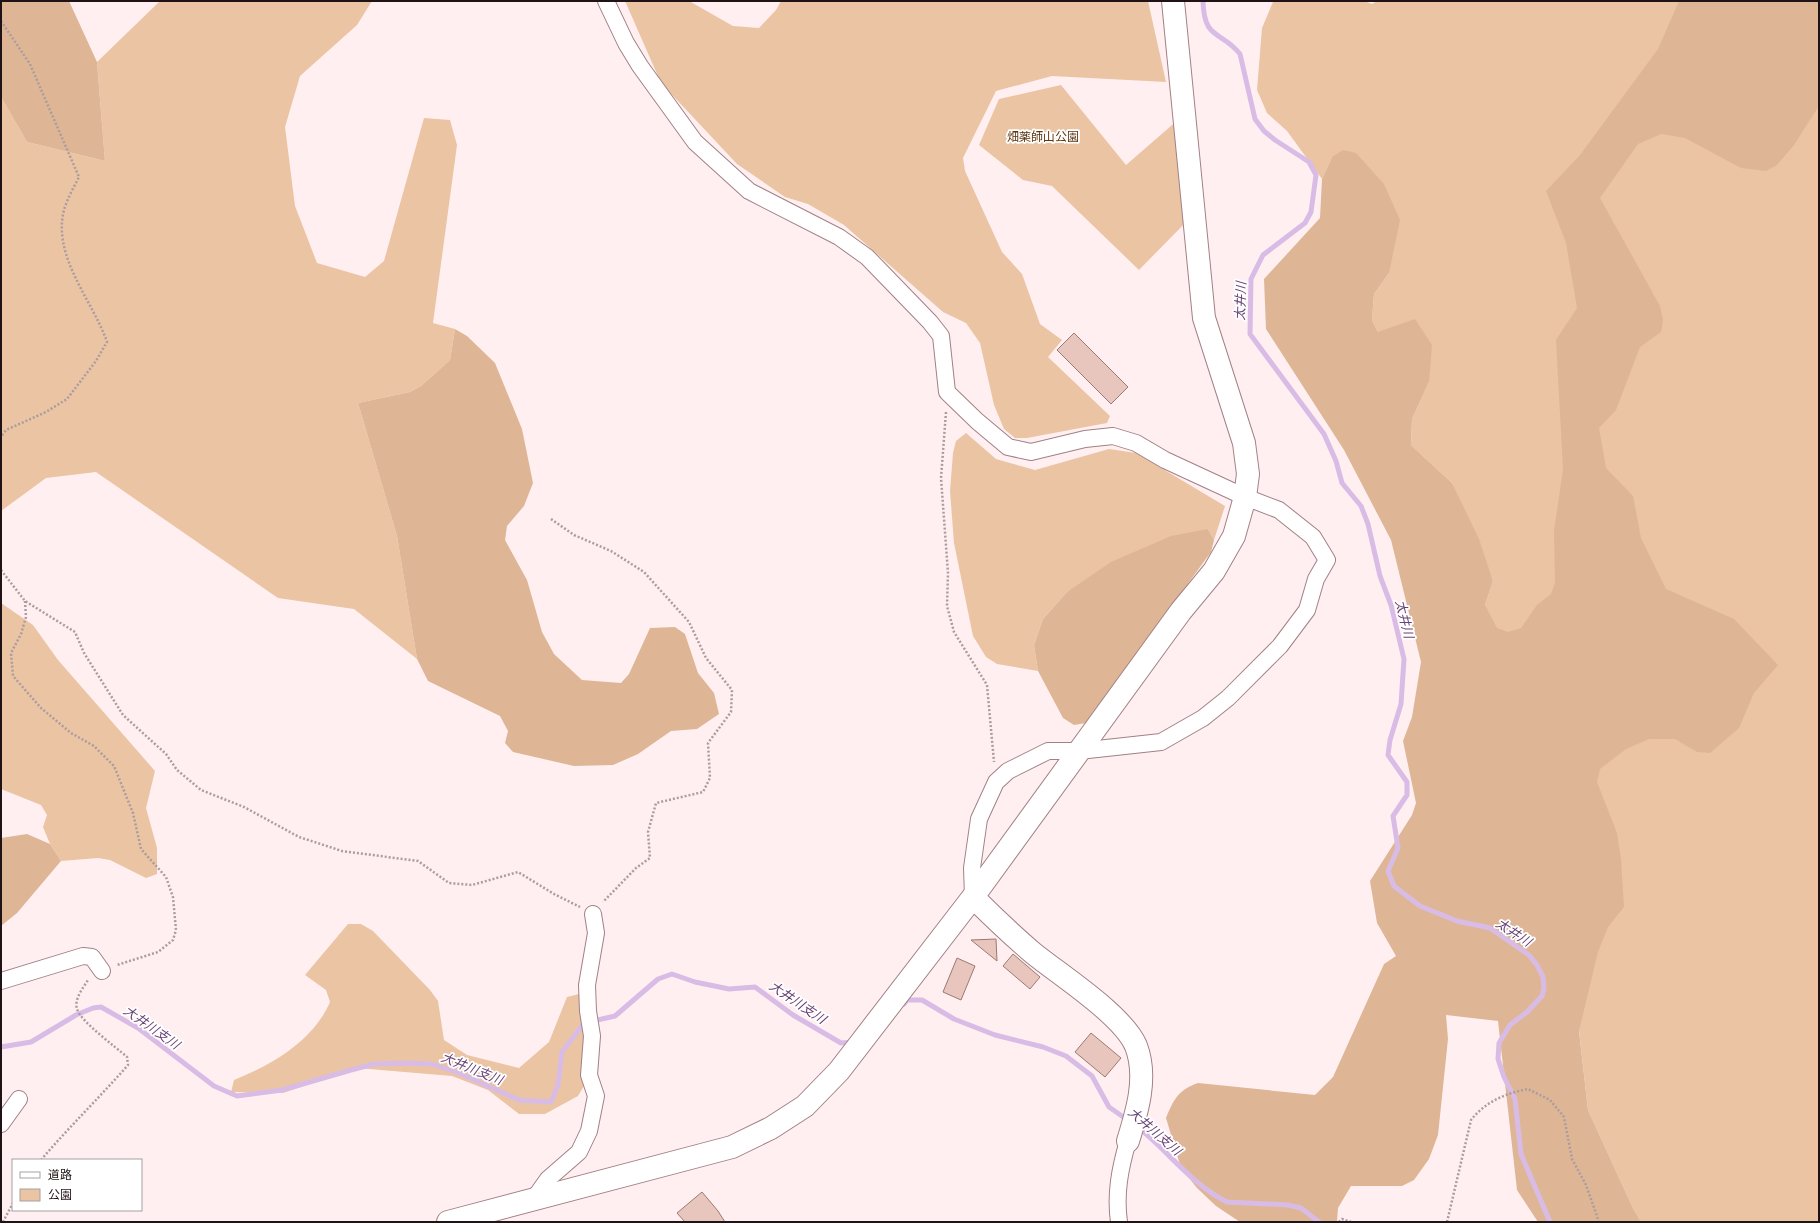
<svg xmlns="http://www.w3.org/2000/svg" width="1820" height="1223" font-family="'Public Sans','Noto Sans JP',sans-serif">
<rect width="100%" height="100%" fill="#ffeff1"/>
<path fill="#ebc4a4" d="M160,1h212l-15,24 -57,51 -15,51 10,79 22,57 48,14 19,-16 40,-143 26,2 7,25 -24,178 22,6 -5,31 -29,26 -11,6 -52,11 39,133 20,123 -63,-50 -76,-11 -182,-126 -50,6 -45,33v-414l26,45 78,19 -8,-99z
M625,1h64l44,25 26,2 17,-18 5,-9h367l18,81 -114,-6 -56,15 -33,67 2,13 37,81 20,22 18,50 22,16 -14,17 62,59 -3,7 -80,15h-12l-11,-9 -10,-24 -14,-62 -14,-20 -23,-11 -99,-87 -36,-21 -23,-7 -48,-33 -76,-81z
M1364,1l8,3 5,-3h442v1221h-178l-9,-16 -44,-96 -9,-80 -94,-425 8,-24 -41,-98 -41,-38 1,-26 17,-37 -51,-50 -6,-12 2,-26 15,-21 -57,-116 -10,22 -35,-48 -20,-18 -10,-23 5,-62 11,-26z
M1061,85l65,80 53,-46 10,100 -50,51 -87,-84 -29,-6 -44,-35 20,-46z
M966,433l30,26 39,11 74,-21 27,4 89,53 -11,34 -6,-11 -141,63 -24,27 -9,26 4,26 -41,-7 -11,-7 -13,-21 -19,-93 -4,-52 3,-38 3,-12z
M1,603l32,22 25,35 97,111 -9,37 11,40v26l-11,4 -36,-18 -12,-2 -37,3 -11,-17 -7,-17 4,-12 -6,-10 -40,-16z
M348,924h13l12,7 57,59 8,11 6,39 23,15 52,13 30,-26 18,-45 12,-3 12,80 -13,22 -33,18h-26l-31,-24 -36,-14 -95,-8 -74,25 -52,-1 3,-12c38,-15 79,-39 96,-78l-4,-12 -21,-15z"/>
<path fill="#deb696" d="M1,1h68l28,61 8,99 -78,-19 -26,-45z
M1679,1h140v102l-2,6 -23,36 -17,20 -11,6 -25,-3 -56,-30 -24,-4 -23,10 -38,54 60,108 3,14 -2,12 -21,15 -24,63 -17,18 7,40 27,28 8,42 25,51 68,30 44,46 -24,28 -15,35 -29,25 -13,-1 -22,-13h-26l-23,10 -26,20 -3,13 20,51 4,26 3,48 -16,20 -10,25 -19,79 9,79 44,96 9,16h-103l-21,-32 -19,-169 -52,-6 2,24 -10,96 -9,24 -15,21 -12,6h-51l-13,22 -1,14h-97l-24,-16 -19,-18 -16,-20 -15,-50c8,-19 12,-28 32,-35l117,12 18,-18 51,-113 12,-8 -19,-33 -7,-42 42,-66 4,-12 -13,-62 9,-24 9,-55 -30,-122 -47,-90 -78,-121 -2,-50 56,-61 2,-39 10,-22 11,-7 13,3 28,31 16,36 -11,53 -15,21 -2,26 6,12 37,-13 17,26 -3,37 -17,37 -1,26 41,38 27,56 14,42 -8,24 12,23 11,4 13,-4 16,-23 14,-11 4,-11 -1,-52 9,-62 -7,-129 21,-32 -11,-65 -20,-52 34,-36 78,-106z
M455,329l12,7 28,27 27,66 11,54 -9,23 -17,20 -2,14 22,40 15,52 12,22 28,26 39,3 8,-9 21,-46 25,-1 10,7 13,39 16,20 5,21 -22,15 -26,2 -33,23 -25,11 -39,1 -61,-14 -8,-9 3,-12 -8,-15 -72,-35 -11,-22 -20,-123 -39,-133 52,-11 11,-6 29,-26z
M1208,529l6,11 -3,12 -125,171 -12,2 -11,-7 -25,-47 -4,-26 9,-26 24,-27 44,-30 60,-26z
M27,834l23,10 11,17 -44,52 -16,13v-88z"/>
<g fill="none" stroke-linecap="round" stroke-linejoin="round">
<path stroke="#d9bce5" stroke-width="5" d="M1203,1c1,40 18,29 37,53l15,65 9,12 11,9 34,22 7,13 -5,37 -6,11 -42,32 -12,24 -1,55 74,100 12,27 6,22 19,23 7,18 12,52 11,29 13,54 -3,45 -11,36 -2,15 19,27v13l-14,21 5,32 -10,23 6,15 26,20 37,15 33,7 39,27 8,10 6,12 1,11 -2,8 -15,16 -17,13 -11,18 -1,16 6,18 11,22 6,55 29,68
M904,1004l3,-4h15l32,19 41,16 48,12 23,9 26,20 17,31 20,14
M1,1047l30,-5 45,-27 17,-7 8,-1 37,21 76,58 23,10 45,-6 69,-20 23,-6 31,-1 27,1 27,9 60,27 32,2 7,-17 4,-33 22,-29 31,-7 43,-37 14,-5 23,8 34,7 26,-2 38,28 48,28 13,-1
M1139,1128c29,23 53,57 88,74l61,3 13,3 18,14"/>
</g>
<path fill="#e9c6bd" stroke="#9a7a72" d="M1074,333l54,54 -17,17 -54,-54z
M996,939l1,22 -26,-21z
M1013,954l27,23 -10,12 -27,-23z
M957,958l18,8 -14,34 -18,-8z
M1091,1033l30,25 -16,19 -30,-25z
M702,1192l16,19 7,11h-40l-8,-9z"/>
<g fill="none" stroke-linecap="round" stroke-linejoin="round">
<defs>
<path id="street" d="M606,1l20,42 14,23 55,76 54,49 90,46 28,20 63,65 11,14 6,56 30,29 31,26 23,5 54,-13 28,-3 23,7 29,17 80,37 34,13 34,27 14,23 -11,19 -9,31 -27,36 -52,52 -25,20 -42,24 -82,9h-31l-40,20 -12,11 -17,37 -7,49 1,29
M1,981l82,-25 9,1 10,14
M1,1124l18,-25
M533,1200l15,-21 31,-27 10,-21 7,-35 -7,-21 3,-39 -4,-25 -1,-26 9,-52 -3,-19
M1119,1222c-4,-28 1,-54 9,-81"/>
<path id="secondary" d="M973,897c19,19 39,38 60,56 27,22 90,62 103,93 12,31 1,66 -8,95
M448,1222l284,-75 39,-19 34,-22 34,-35 134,-174 208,-286 33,-40 20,-35 11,-39 3,-23 -4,-31 -40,-125 -31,-317"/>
</defs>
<use href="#street" stroke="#a28185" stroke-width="18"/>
<use href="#secondary" stroke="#a28185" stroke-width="24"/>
<path stroke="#ab9c9e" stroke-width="2.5" stroke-dasharray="2 2" stroke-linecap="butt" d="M1,21l29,43 49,113c-5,10 -12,22 -15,33 -12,47 29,91 43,132l-11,19 -29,38 -21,13 -40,18 -5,7
M946,412l-5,66 7,95 -1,33 7,26 33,53 7,77
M551,519l23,16 37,16 33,21 45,50 17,36 26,32 -1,22 -23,31 2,35 -7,14 -47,11 -8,29 2,26 -14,10 -33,34
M1,570l24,31 50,31 9,21 39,62 43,39 11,16 24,20 43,17 55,30 43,14 76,10 31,22 23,2 46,-13 36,22 26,13
M25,601l1,16 -5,17 -10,19 2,23 28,32 30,25 23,13 20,20 19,47 8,36 25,28 7,20 3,33 -3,10 -15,12 -41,13
M41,1160c28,-33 59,-63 87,-95l-1,-8c-11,-10 -46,-35 -50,-48 -3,-10 6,-21 11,-29
M3,1222l10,-19
M1339,1222l3,-3 9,3
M1447,1222l24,-102c14,-18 35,-27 57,-31l22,11 14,17 8,42 14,26 13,37"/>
<use href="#street" stroke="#fff" stroke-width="16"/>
<use href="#secondary" stroke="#fff" stroke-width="22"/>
</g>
<g text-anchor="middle" stroke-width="3.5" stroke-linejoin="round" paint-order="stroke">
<g font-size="12" fill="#5c360f" stroke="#fff">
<text x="1043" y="141">畑薬師山公園</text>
</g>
<g font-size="13" font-style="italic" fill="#694377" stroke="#fff">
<text transform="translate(1240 301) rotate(-88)" y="5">太井川</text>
<text transform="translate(1405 619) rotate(76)" y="5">太井川</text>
<text transform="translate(1514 932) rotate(33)" y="5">太井川</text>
<text transform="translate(798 1002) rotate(34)" y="5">大井川支川</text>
<text transform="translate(152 1027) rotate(35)" y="5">大井川支川</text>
<text transform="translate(472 1068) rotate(22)" y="5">大井川支川</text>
<text transform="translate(1155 1131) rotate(41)" y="5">大井川支川</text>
</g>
</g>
<rect width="1820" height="1223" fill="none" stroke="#201315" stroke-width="4"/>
<rect x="12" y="1159" width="130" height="52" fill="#ffffff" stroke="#a6a1a1"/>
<rect x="20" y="1172" width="20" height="6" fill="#ffffff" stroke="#a6a1a1"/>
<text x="48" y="1179" font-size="12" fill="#201315">道路</text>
<rect x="20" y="1189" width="20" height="12" fill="#ebc4a4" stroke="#a6a1a1"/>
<text x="48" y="1199" font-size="12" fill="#201315">公園</text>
</svg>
